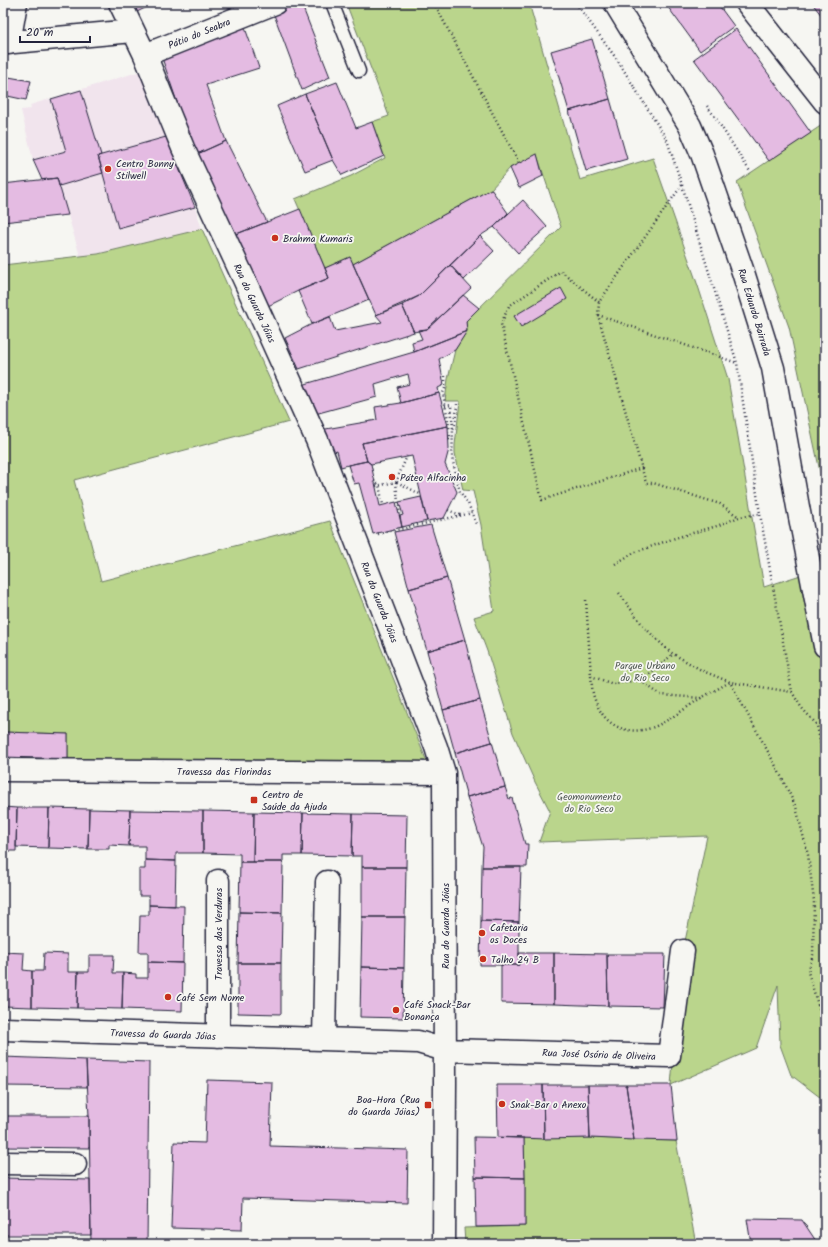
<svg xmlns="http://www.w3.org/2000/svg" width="828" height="1247" font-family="Kalam,sans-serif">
<rect width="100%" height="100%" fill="#f6f6f2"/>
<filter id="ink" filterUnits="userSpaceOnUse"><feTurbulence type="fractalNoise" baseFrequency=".025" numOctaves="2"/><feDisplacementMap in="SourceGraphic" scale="8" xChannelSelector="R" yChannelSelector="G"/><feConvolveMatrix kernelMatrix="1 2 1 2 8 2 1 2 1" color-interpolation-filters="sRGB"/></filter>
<g filter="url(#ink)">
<path fill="#f1e4ed" d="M141,71l25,66 29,70 7,22 -104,25 -18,2 -23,-78 -24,-18 -12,-50 10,-1 -1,-4z"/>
<path fill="#bad58c" stroke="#6e7c64" d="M346,3h183l51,177 73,-22 45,128 30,93 36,208 61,-20v534l-34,-26 -11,-30 -2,-60 -22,63 -85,37 12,-134 24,-115 -168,6 11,-31 -15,-29 -22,-49 -26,-82 -13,-34 20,-6 -13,-86 -8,-34 -10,-1 -8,-37v-8l5,-44h-15l3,-22 7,-29 12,-19 -1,-10 95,-94 -24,-72 -27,13 -19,21 -138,75 -3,-7 -25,11 -30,-69 56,-23 34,-18 -13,-36 17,-6z
M825,123v372l-36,-168 -52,-145z
M202,229l87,193 -215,58 27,101 229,-60 97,241 -359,-3v-25l-65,-2v-467l95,-11z
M524,1138h66l86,3 20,103h-231l-1,-16 61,-2v-48z"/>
<path fill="#e4bbe2" stroke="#22223b" d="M131,3h24l-20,10z
M298,3h3l29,74 -28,13 -29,-78z
M665,3h52l17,23 -34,25z
M812,3h13v17z
M243,22l16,46 -53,17 20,56 -31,14 -34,-100z
M736,29l75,104 -42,28 -75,-102z
M592,39l18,60 -41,12 -18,-60z
M3,76l28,5 -5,19 -23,-5z
M337,82l19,46 16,-6 12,34 -42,19 -9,-15 -28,-66z
M81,90l20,65 -3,1 5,17 -44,13 -2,-8 -15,2 -9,-20 33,-9 -15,-52z
M305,94l28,66 -28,11 -28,-65z
M610,99l17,60 -41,12 -17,-60z
M166,137l29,70 -77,21 -20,-72z
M226,141l41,81 -33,13 -39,-80z
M537,154l6,22 -24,12 -9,-20z
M57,178l11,37 -65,7v-38z
M491,189l17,24 -14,14 -14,9 -61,60 -43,19 -23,-51z
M523,200l24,27 -29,26 -24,-26z
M300,209l29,69 -31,13 -32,16 -32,-72z
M480,236l14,15 -30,29 -14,-15z
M350,257l19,43 -57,24 -14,-33 31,-13 -4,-10z
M450,265l21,23 -44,41 -13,3 -12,-27 17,-9z
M561,288l6,11 -46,28 -7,-11z
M463,295l16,13 -13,13 1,10 -53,21 -2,-10 10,-3 -4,-9 9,-1z
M402,305l12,27 -115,37 -14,-31 27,-14 18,-7 5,14 47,-9 -6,-7z
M467,331l-12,19 -16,9 5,26 -6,3 1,5 -38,10 -4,-16 13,-3 -2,-10 -33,10 2,13 -62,17 -13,-29 112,-33z
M439,393l9,33 -86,17 5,18 -19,4 -7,2 -4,-16 -8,3 -9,-24 57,-10 -2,-13 26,-4z
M448,426l1,23 -4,15 12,28 -13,26 -17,3 -15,-65 -41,8 -4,-3 -5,-18z
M367,461l4,3 9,42 16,-4 6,25 -29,7 -14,-51 -5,1 -6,-19z
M421,497l6,24 -25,6 -2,-11 3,-1 -4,-13z
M431,525l16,53 -38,11 -15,-57z
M447,578l18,62 -38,11 -18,-62z
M465,640l15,60 -37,10 -16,-59z
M480,700l12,42 -37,11 -12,-43z
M3,732l65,2v25l-65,-2z
M492,742l13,45 -38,10 -12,-44z
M505,787l4,12 3,-1 13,46h3l-1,23h-45l1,-20 -16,-50z
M3,807l14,1 -1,43h-13z
M17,808h32l-1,40 -32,-1z
M49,808l40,1 -1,40 -40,-1z
M89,809l41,1 -1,36 -20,-1v4h-21z
M130,810l73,1v42h-27v8l-31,-1v-14h-16z
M203,811l51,1 -1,50h-13v-8l-37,-1z
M254,812l49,1 -1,42h-19v7h-30z
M303,813l50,1 -1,42 -50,-1z
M353,814l54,1 -1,52h-44v-11h-10z
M145,860l31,1 -1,45 -26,-1v-9h-10v-27h6z
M240,862h43l-1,51 -43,-1z
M362,867h44l-1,50h-43z
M482,867h39l-2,55 -38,-1z
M149,905l35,1 -1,57 -35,-1v-10h-9l1,-37h9z
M239,912l43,1 -1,50h-43z
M362,917h43l-1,51 -43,-1z
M481,921l38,1v43h-39z
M3,952l21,1 -1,17 9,1v36l-29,-1z
M44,953l24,1v18h10l-1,36 -45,-1v-36h11z
M519,953h35v51l-53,-1v-38h18z
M554,953l53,1 1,52 -54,-2z
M607,954h58l-2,53 -55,-1z
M89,955h25l-1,18h10l-1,36 -45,-1 1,-36h11z
M148,962l35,1 -1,48 -60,-2 1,-36 13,1v4h12z
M238,963h43v51l-43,-1z
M361,967l43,1 -1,50 -43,-1z
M3,1057l83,3 1,27 -84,-1z
M86,1060l63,2 -2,182h-56l-2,-128z
M207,1080l65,2 -2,64 138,4 -1,53 -164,-5 -1,32 -71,-2 3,-86 31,1z
M497,1085h46l1,54 -46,-2z
M543,1085h45l2,53 -46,1z
M588,1085h38l8,55 -44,-2z
M626,1085h45l6,56 -43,-1z
M3,1116h86v32l-86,-1z
M474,1137l50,1 1,40 -50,-1z
M475,1177l50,1v48l-49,1z
M3,1178l87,2 1,55h-88z
M747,1219l55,1 16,24h-67z"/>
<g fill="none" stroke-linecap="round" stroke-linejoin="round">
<defs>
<path id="service" d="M332,3l27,68"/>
<path id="minor" d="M120,3l25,52 38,93 61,131 73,161 119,307 8,26 1,309 -1,162
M615,3l75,123 12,28 41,118 30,96 25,139 27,139
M747,3l78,99
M3,43l130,-12
M9,43l7,-40
M145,55l130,-52
M3,770l441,3
M3,1029l415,13 27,8 224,6 14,-105
M218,1036v-155
M324,1039l3,-157
M3,1163l72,1"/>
</defs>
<use href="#service" stroke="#22223b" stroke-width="15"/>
<use href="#minor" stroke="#22223b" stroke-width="25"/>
<path stroke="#22223b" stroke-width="2.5" stroke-dasharray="1 3" stroke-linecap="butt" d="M434,3l85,160
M576,3l42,58 49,79 15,45 55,178 23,151 32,178
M707,106l8,11 36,56
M682,185l-83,117 -1,13 48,168h7l67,21 19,13
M599,302l-38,-31 -52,35 -8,18 41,176 100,-32
M598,315l139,48
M445,376v12l-2,5 6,33 1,13h-1
M457,404l-2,20 -2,5 -1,29 8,34 8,11 8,21
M445,406l6,-1 2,24
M374,481l5,4 4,20
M396,482l2,20 2,12
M397,482l23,12
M376,486l20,-4 11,-26
M448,510l12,5
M378,534l94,-21
M615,564l18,-11 42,-15 42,-12 22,-9 21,-3
M619,593l25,34 26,25 33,19 27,11 48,88 18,37 12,48 6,46 -1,54 -5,17 17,56
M586,600l5,76 22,8 26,-4 22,15 40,3 29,-16 62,10 9,15 16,18 8,43
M591,676c1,8 1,17 4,24 9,25 30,36 56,28 15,-5 36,-21 50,-30
M639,680l15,-9 19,-17"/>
<use href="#service" stroke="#f6f6f2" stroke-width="12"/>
<use href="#minor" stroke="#f6f6f2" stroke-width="22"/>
</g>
</g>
<g fill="#c8321e" stroke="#f6f6f2" stroke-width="1.5">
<circle cx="108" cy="169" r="4"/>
<circle cx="275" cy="238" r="4"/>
<circle cx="392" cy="477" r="4"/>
<rect x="250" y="796" width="8" height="8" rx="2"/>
<circle cx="482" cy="933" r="4"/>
<circle cx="483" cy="959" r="4"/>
<circle cx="168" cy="997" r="4"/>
<circle cx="396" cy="1010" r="4"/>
<circle cx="502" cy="1104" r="4"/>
<rect x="424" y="1101" width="8" height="8" rx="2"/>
</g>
<g text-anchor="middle" stroke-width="3.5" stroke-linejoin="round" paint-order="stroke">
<g font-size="10" fill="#22223b" stroke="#f6f6f2">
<text transform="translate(199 33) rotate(-22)" y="4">Pátio do Seabra</text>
<text transform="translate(255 303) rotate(65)" y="4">Rua do Guarda Jóias</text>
<text transform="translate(755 312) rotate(73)" y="4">Rua Eduardo Bairrada</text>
<text transform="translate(380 602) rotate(69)" y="4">Rua do Guarda Jóias</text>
<text x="224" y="775">Travessa das Florindas</text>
<text transform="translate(445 926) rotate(-90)" y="4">Rua do Guarda Jóias</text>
<text transform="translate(218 934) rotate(-90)" y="4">Travessa das Verduras</text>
<text transform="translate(163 1034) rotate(2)" y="4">Travessa do Guarda Jóias</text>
<text transform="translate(599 1054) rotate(2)" y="4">Rua José Osório de Oliveira</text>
</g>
<g font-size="10" fill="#22223b" stroke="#f6f6f2" text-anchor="start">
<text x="116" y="167">Centro Bonny<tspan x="116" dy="12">Stilwell</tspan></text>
<text x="283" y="242">Brahma Kumaris</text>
<text x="400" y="481">Páteo Alfacinha</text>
<text x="262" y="798">Centro de<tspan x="262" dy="12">Saúde da Ajuda</tspan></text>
<text x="490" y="931">Cafetaria<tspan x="490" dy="12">os Doces</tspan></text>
<text x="491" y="963">Talho 24 B</text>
<text x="176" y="1001">Café Sem Nome</text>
<text x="404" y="1008">Café Snack-Bar<tspan x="404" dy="12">Bonança</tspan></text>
<text x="420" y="1103" text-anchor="end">Boa-Hora (Rua<tspan x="420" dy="12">do Guarda Jóias)</tspan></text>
<text x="510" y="1108">Snak-Bar o Anexo</text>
</g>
<g font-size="10" fill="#505853" stroke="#f6f6f2">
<text x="645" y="669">Parque Urbano<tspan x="645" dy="12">do Rio Seco</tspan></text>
<text x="589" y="800">Geomonumento<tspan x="589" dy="12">do Rio Seco</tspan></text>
</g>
</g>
<rect width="828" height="1247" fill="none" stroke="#f6f6f2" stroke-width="16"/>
<rect x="8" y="8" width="812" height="1231" fill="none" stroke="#22223b" stroke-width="1.5" filter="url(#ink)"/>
<path d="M20 36v6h70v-6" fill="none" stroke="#22223b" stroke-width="2"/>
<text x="26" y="36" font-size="12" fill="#22223b" stroke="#f6f6f2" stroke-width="3" paint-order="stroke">20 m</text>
</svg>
